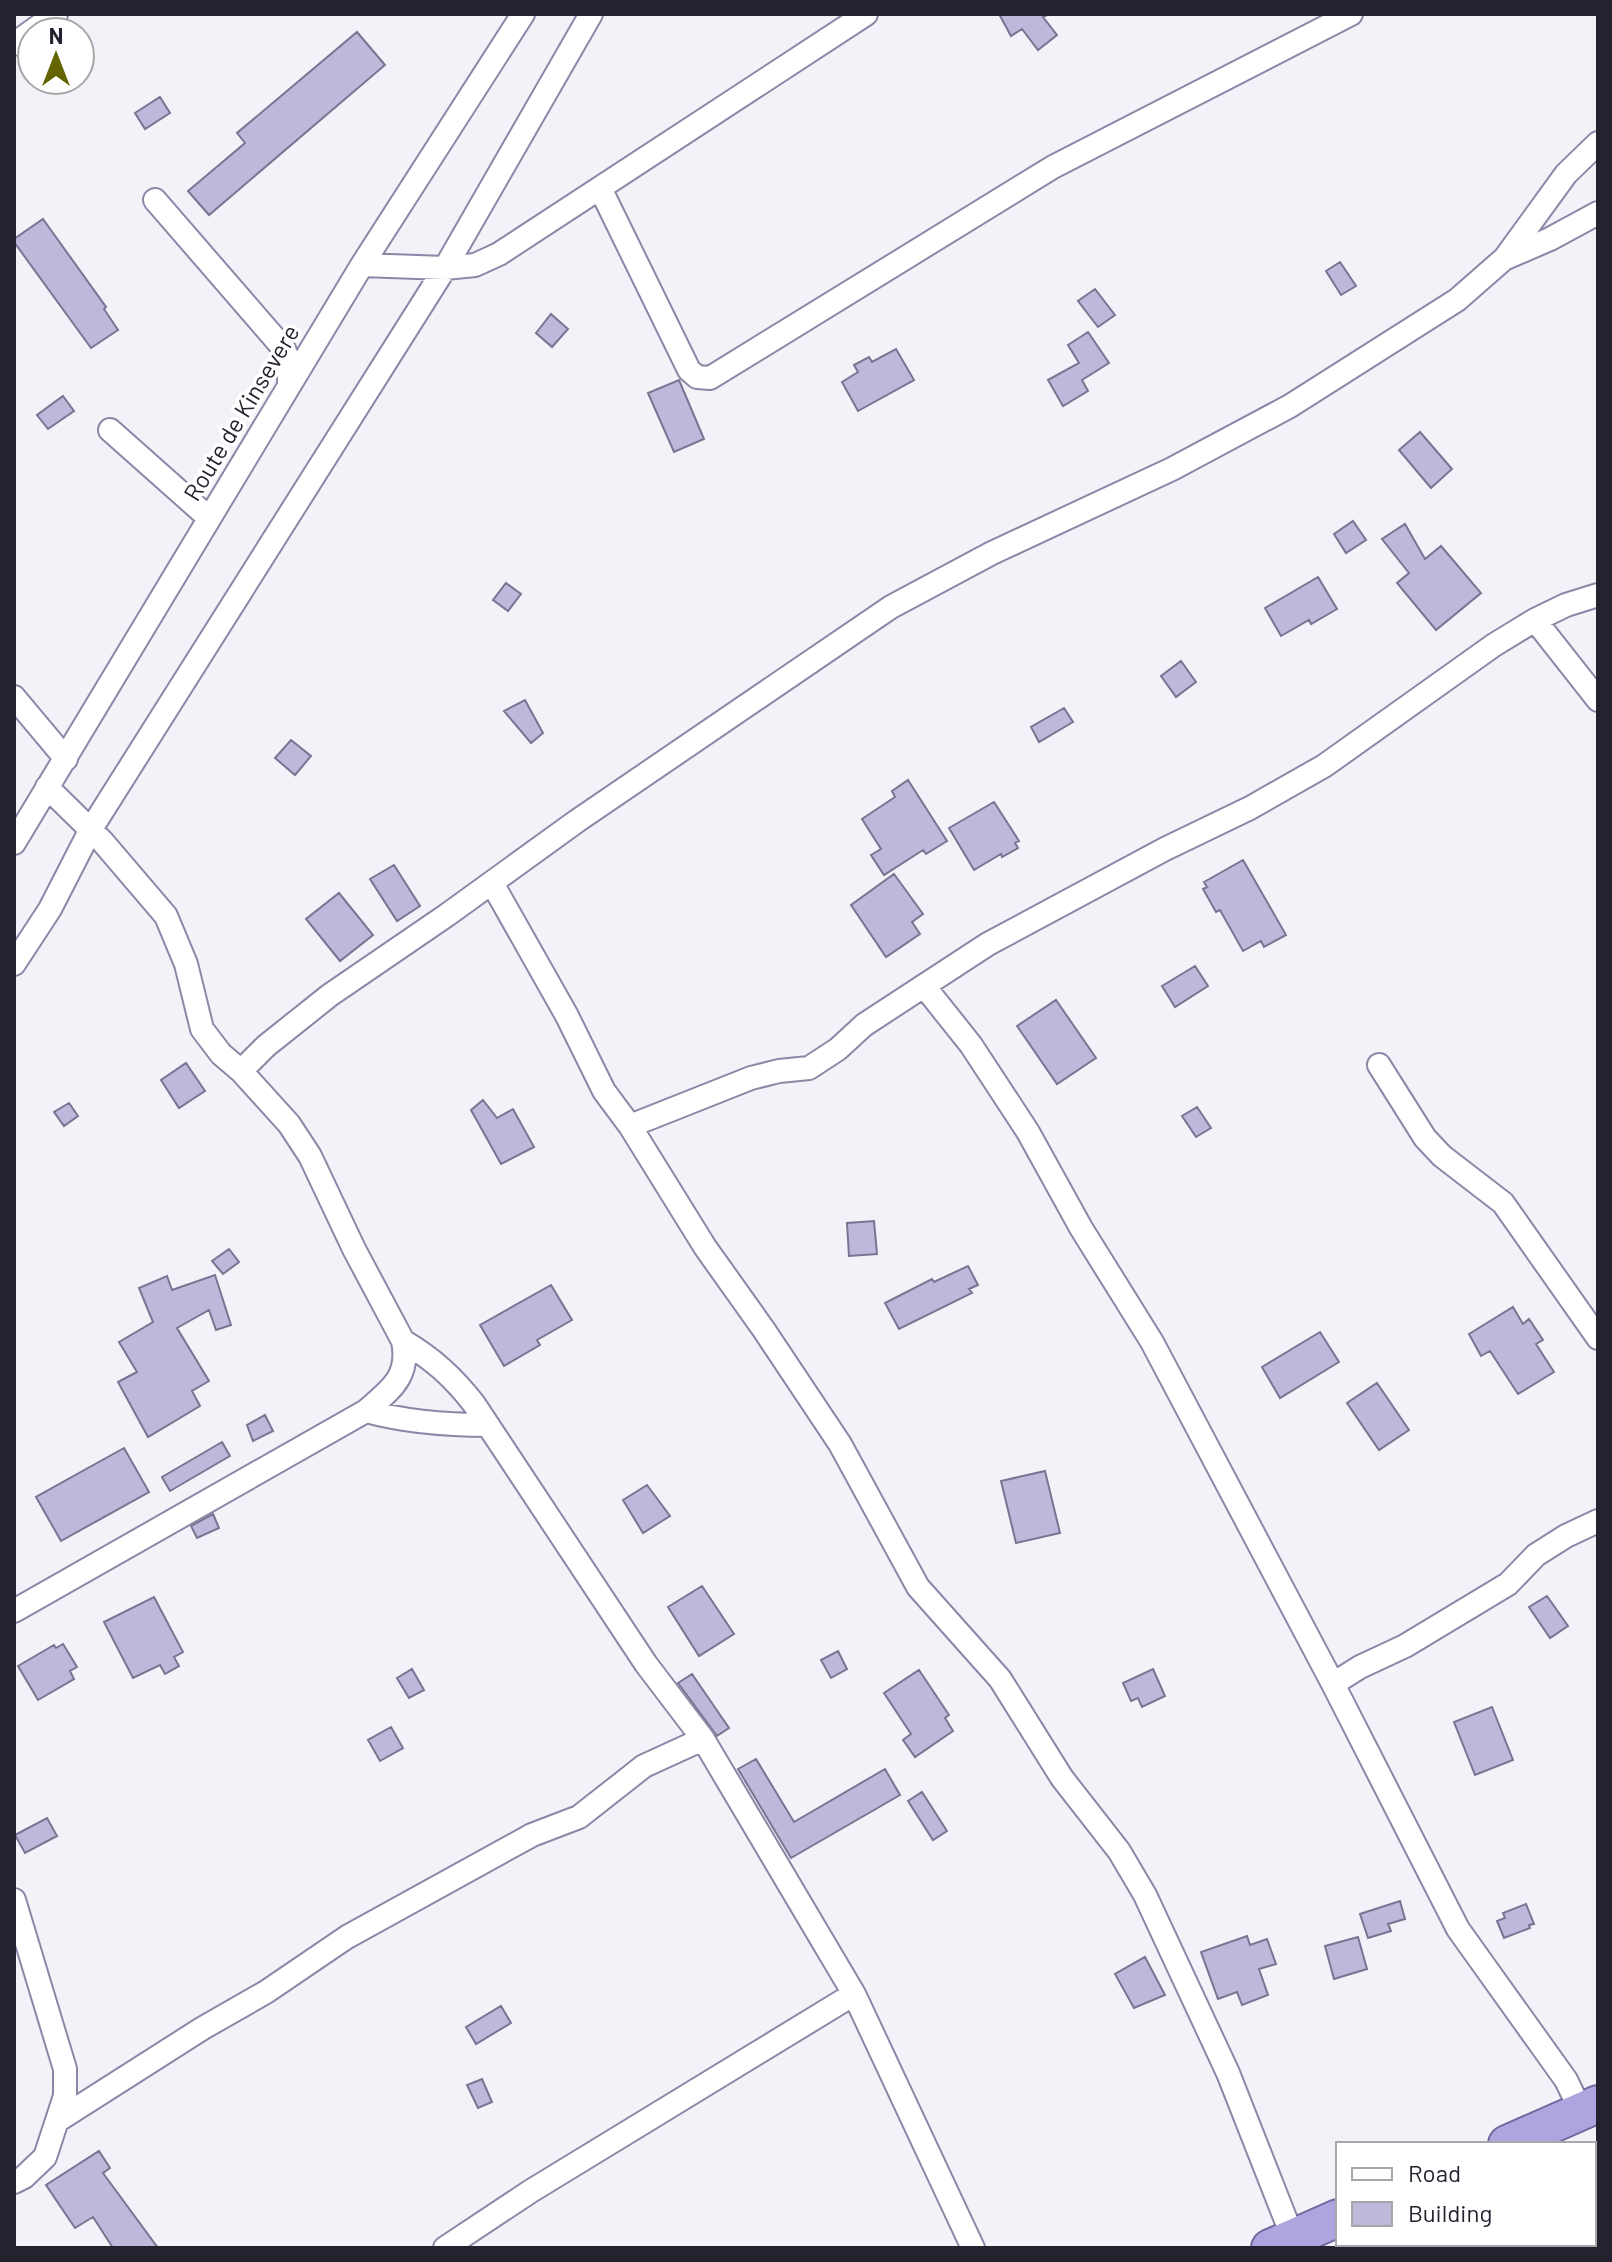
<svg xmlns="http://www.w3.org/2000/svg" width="1612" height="2262" font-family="Barlow,sans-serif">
<rect width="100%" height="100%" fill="#f3f2f9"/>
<path fill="#bdb9da" stroke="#787492" stroke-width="2" d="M999,14h50l-6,3 14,18 -19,15 -16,-21 -11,7z
M357,32l28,33 -176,150 -21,-24 57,-48 -8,-10z
M160,97l10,16 -25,16 -10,-16z
M43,219l63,88 -2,2 14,21 -27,18 -77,-106v-3z
M1340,262l16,24 -15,9 -15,-24z
M1095,289l20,26 -17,12 -20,-26z
M551,314l17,15 -16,18 -16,-14z
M1088,332l21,31 -27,17 6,11 -25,15 -15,-26 31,-17 -11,-18z
M896,349l18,31 -56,31 -16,-29 16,-10 -4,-7 15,-8 3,5z
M679,380l25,59 -30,13 -26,-59z
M63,396l11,15 -26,18 -11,-14z
M1420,432l32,37 -21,19 -32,-38z
M1353,521l13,19 -20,13 -12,-19z
M1405,524l20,35 16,-13 40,47 -45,37 -39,-47 12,-10 -27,-34z
M1318,577l19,32 -26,15 -2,-4 -28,16 -16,-28z
M506,583l15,11 -13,17 -15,-11z
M1181,661l15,21 -20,15 -15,-21z
M525,700l18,33 -12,10 -27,-32z
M1064,708l9,14 -34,20 -8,-15z
M291,740l20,16 -16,19 -20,-17z
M908,780l39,61 -21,13 -3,-4 -39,25 -13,-20 10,-6 -19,-30 33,-22 -3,-6z
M994,802l25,39 -4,2 3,5 -16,9 -1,-3 -27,16 -25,-42z
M1243,860l43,75 -22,12 -3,-6 -18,10 -23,-41 -4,2 -13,-23 4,-2 -3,-5z
M394,865l26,41 -23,15 -27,-42z
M894,874l29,40 -11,8 8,12 -34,23 -35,-52z
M339,893l34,42 -33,26 -34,-42z
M1195,966l13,20 -33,21 -13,-21z
M1056,1000l40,58 -39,26 -40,-58z
M186,1063l19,28 -26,17 -18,-28z
M483,1100l14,18 16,-9 21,38 -33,17 -30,-54z
M69,1103l9,13 -14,10 -10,-14z
M1197,1107l14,21 -15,9 -14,-21z
M874,1221l3,33 -28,2 -2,-33z
M229,1249l10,13 -16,12 -11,-13z
M968,1266l10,19 -9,4 3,4 -73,36 -14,-26 47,-24 2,3z
M215,1275l16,50 -15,5 -7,-20 -32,18 32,53 -17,10 8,15 -52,31 -30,-55 19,-10 -18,-30 34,-20 -14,-34 28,-12 5,14z
M551,1285l21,35 -35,20 3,5 -36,21 -24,-41z
M1513,1307l10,17 6,-5 14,21 -7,4 18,28 -36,22 -28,-43 -9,5 -12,-22z
M1320,1332l19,30 -59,36 -18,-31z
M1377,1383l32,47 -30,20 -32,-47z
M265,1415l8,16 -20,10 -6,-16z
M222,1442l8,14 -60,35 -8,-14z
M124,1448l25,44 -88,49 -25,-44z
M1045,1471l15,62 -44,10 -15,-62z
M647,1485l23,31 -27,17 -20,-33z
M213,1514l6,14 -22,10 -6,-12z
M702,1586l32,48 -35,22 -31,-49z
M1547,1596l21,30 -18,12 -21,-31z
M154,1597l29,55 -9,5 5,9 -14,8 -5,-9 -27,13 -29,-56z
M63,1644l14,23 -7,4 4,8 -36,21 -20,-34 36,-21 2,3z
M838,1651l9,18 -16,9 -10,-18z
M412,1669l12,21 -15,8 -12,-20z
M1153,1669l12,27 -23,11 -4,-9 -7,3 -8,-18z
M919,1670l30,45 -4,3 8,13 -38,26 -12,-17 8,-6 -27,-41z
M692,1674l37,54 -12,8 -39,-53z
M1492,1707l21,53 -38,15 -21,-53z
M391,1727l12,21 -23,13 -12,-21z
M756,1759l38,63 91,-53 15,26 -109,63 -53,-89z
M922,1792l25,39 -14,9 -25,-39z
M47,1818l10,18 -32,17 -10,-18z
M1400,1901l5,18 -17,5 3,7 -23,7 -8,-24z
M1526,1904l8,20 -5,1 1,3 -26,10 -7,-17 8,-3 -2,-5z
M1247,1936l3,9 17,-6 9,25 -17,5 9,26 -26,10 -5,-13 -19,7 -17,-47z
M1358,1937l9,32 -33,10 -9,-33z
M1145,1957l20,38 -31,13 -19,-34z
M501,2006l10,17 -35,21 -10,-17z
M482,2079l10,23 -14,6 -11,-23z
M99,2151l11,17 -7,5 55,75h-45l-20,-31 -18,11 -29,-43z"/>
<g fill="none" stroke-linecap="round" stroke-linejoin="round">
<defs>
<path id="minor" d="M14,44l42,-30
M600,188l89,182 8,7 13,1 343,-211 298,-153
M155,200l129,149 5,12v23
M1506,258l44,-19 48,-26
M362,265l83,3 30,-3 24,-11 367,-240
M110,430l99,88
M1535,620l63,80
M14,697l52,62
M14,843l348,-578 161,-251
M492,883l75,133 37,75 26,35 75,121 59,83 76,114 78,143 82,92 62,99 57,73 26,44 83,178 65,165
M14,964l36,-55 41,-80 354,-561 146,-254
M924,986l47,59 57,87 53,96 71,114 181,342 125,245 108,151 15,31
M1379,1065l46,73 17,18 61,47 95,135
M241,1071l25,-25 64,-51 117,-80 130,-94 314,-214 101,-54 180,-84 118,-63 167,-106 48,-42 61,-84 32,-31
M630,1126l121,-48 28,-7 30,-3 29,-19 26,-24 124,-81 177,-95 85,-41 74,-42 170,-121 41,-25 31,-15 32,-10
M403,1341c30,18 50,36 71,63l172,260 57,75 151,255 119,254
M366,1411c40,11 81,14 122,14
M14,1611l352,-200c25,-22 44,-34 37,-70l-49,-92 -44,-93 -21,-32 -48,-53 -20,-17 -19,-25 -16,-65 -20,-48 -64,-75 -55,-54
M1333,1684l27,-17 45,-21 103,-62 28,-29 30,-19 32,-15
M14,1900l51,169v27l-20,61 -21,20 -10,5
M57,2121l146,-93 63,-36 81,-55 185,-102 47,-18 65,-51 59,-27
M445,2248l86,-57 323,-197"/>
<path id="trunk" d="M1507,2144l91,-40
M1270,2248l68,-30"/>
</defs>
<use href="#minor" stroke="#8b87a6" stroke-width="26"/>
<use href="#trunk" stroke="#70689c" stroke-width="40"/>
<use href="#minor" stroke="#fff" stroke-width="22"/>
<use href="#trunk" stroke="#aea4df" stroke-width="36"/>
</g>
<g text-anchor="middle" stroke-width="7" stroke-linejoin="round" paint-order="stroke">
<g font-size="24" fill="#23222e" stroke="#fff">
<text transform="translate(242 413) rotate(-59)" y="8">Route de Kinsevere</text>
</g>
</g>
<rect width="1612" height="2262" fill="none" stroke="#23222e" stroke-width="32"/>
<rect x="1336" y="2142" width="260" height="104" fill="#ffffff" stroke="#a7a7ab" stroke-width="2"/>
<rect x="1352" y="2168" width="40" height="12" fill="#ffffff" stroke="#a7a7ab" stroke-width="2"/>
<text x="1408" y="2182" font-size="24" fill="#23222e">Road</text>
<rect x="1352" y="2202" width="40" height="24" fill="#bdb9da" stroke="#a7a7ab" stroke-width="2"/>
<text x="1408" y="2222" font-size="24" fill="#23222e">Building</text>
<g transform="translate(56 56)"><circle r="38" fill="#ffffff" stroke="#a7a7ab" stroke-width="2"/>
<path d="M0-6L14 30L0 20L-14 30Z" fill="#646500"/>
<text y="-12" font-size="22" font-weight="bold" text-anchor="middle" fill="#23222e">N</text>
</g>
</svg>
